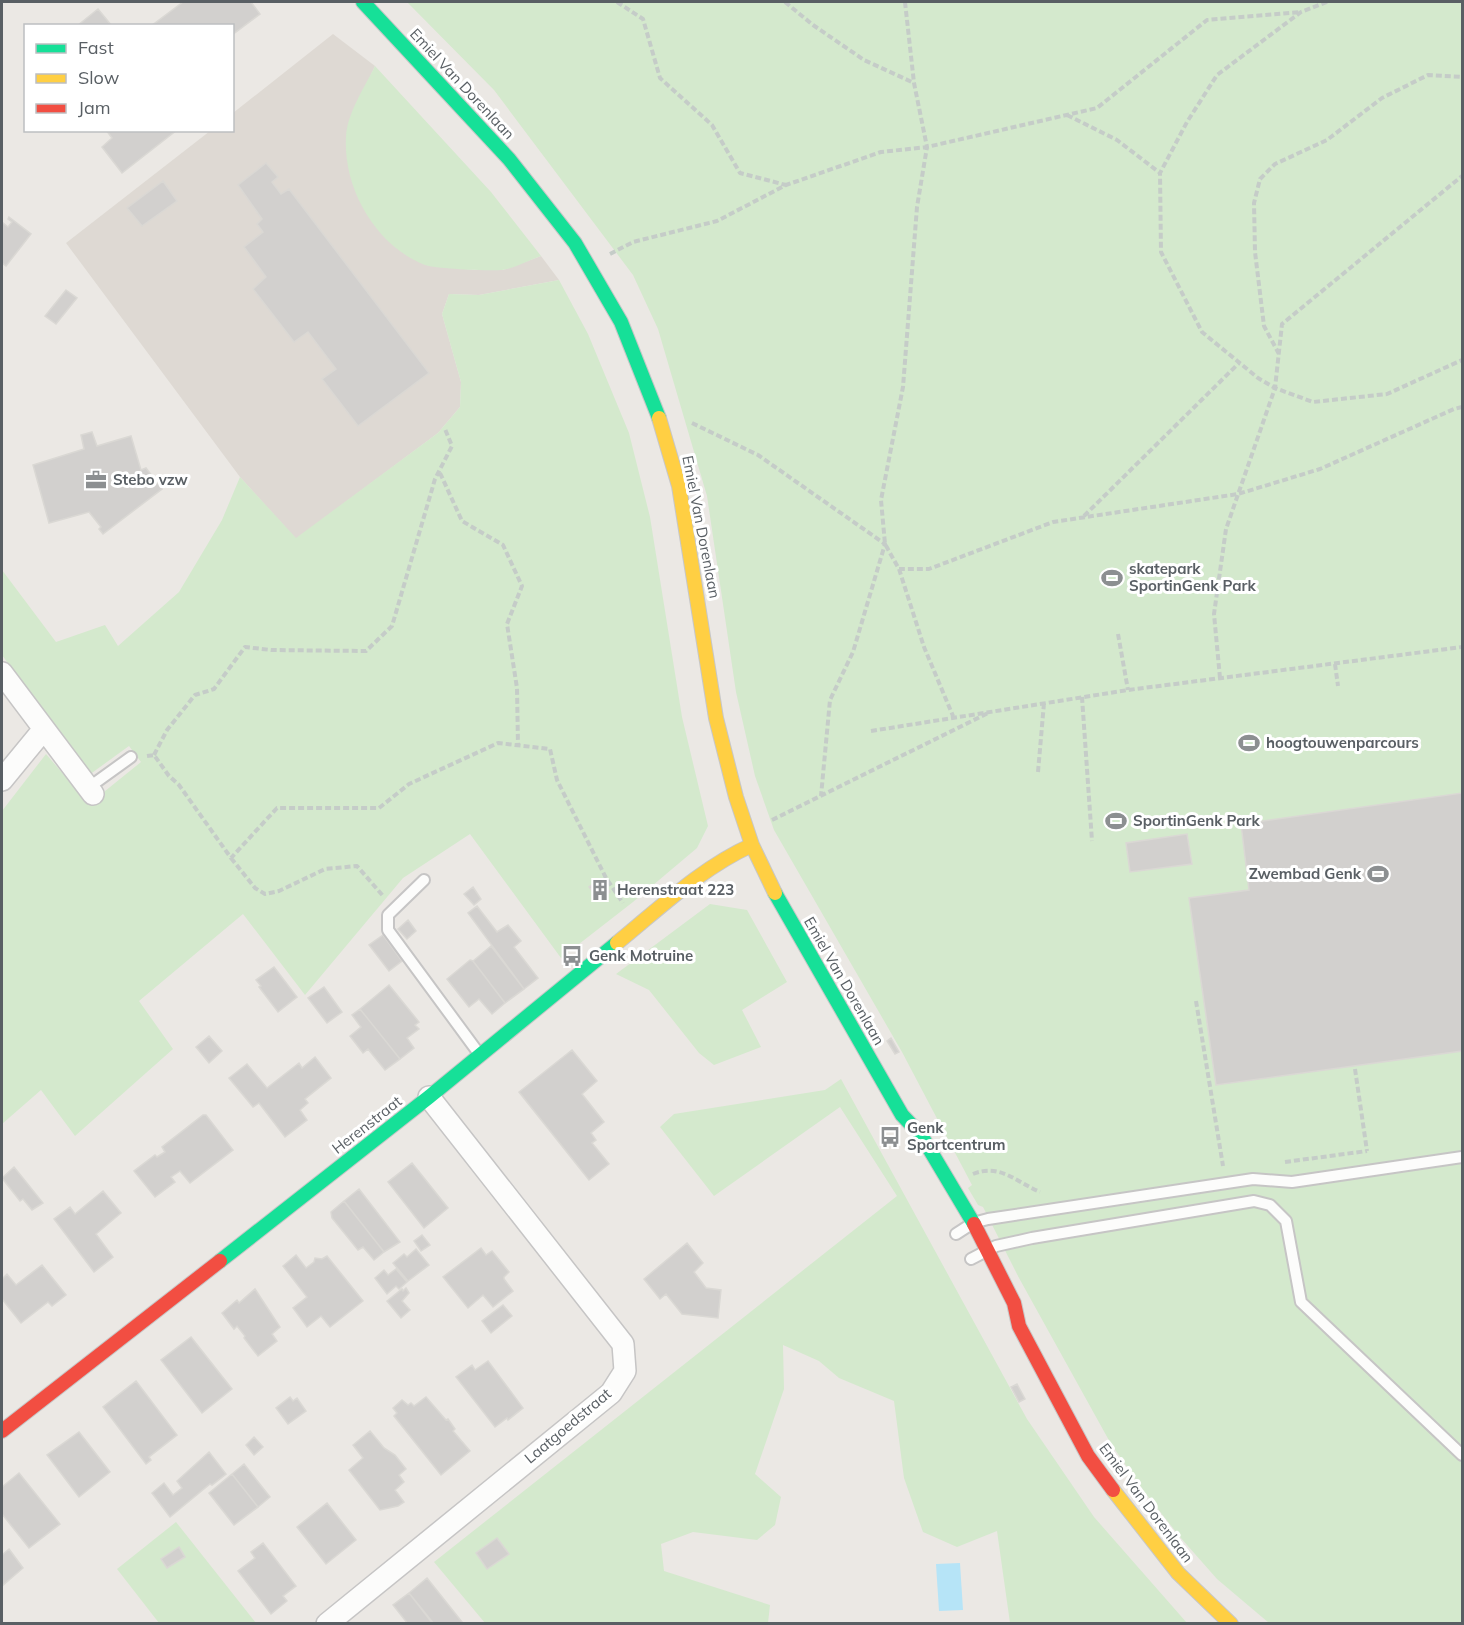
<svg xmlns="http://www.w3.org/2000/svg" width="1464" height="1625" font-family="Mulish,sans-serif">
<rect width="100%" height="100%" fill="#ebe8e4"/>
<path fill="#ded9d3" d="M333,34l42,32 -23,49 74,150 49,5h28l38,-14 18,24 -80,15 -30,-1 -7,20 19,68 -1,25 -22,26 -142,106 -56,-62 -174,-234 144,-112 22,-1 1,-17z"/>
<path fill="#d4e9cd" d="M407,2h1055v1621h-193l-52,-44 -37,-42 -34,-43 -35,-50 -92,-166 -36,-71 -5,-2 -10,-17 4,-3 -70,-133 -128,-222 -19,-54 -19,-84 -29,-196 -49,-167 -25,-54 -139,-185z
M375,66l116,126 50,64c-12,4 -26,12 -39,14 -13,1 -65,-1 -77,-5 -49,-19 -82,-76 -79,-128 1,-24 19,-50 29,-71z
M559,280l29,54 41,99 21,84 32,200 26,109 -11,22 -64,54 -72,56 -91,-124 -67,44 -98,117 -62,-81 -104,87 34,48 -98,87 -34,-46 -39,34v-313l44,-57 43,50 52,-42 -12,-16 -40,29 -87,-120v-85l54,72 49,-17 13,21 61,-54 43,-72 18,-43 56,61 142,-105 22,-26 1,-25 -19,-68 7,-20 30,1z
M710,904l37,6 40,72 -45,28 19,37 -47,18 -15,-12 -50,-63 -33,-16z
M841,1079l186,340 67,98 93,106h-177l-13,-92 -40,16 -34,-15 -19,-54 -10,-77 -55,-23 -20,-17 -36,-16 1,44 -29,85 26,23 -6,28 -18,15 -64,-8 -32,12 3,27 106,34 -2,18h-283l-51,-61 463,-366 -57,-89 -126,89 -54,-69 14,-13 151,-24z
M176,1522l80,101h-97l-42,-54z"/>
<path fill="#b6e4f7" d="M960,1563l3,47 -24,1 -3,-47z"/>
<path fill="#d2d0ce" stroke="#dad8d4" stroke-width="1.5" d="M183,2h68l9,12 -28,21v-9h-81z
M98,9l14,17h-35z
M106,130h71l-55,43 -20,-26 10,-9z
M266,163l12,14 -6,5 9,12 8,-5 140,184 -71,53 -36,-47 14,-10 -28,-37 -14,10 -41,-53 13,-12 -22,-30 19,-15 -6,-8 5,-5 -24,-34z
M163,181l14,20 -35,25 -15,-18z
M9,217l22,17 -25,32 -4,-3v-41l6,5 4,-5 -4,-3z
M66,290l11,8 -21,26 -11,-8z
M92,432l5,14 34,-10 10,34 5,-2 16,21 -59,45 -4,-5 2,-2 -12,-15 -40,11 -16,-58 51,-16 -3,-14z
M1462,793v258l-246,34 -27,-187 60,-8 -8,-66z
M1187,834l5,30 -62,8 -4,-29z
M600,879l10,13 -10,9 -11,-14z
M473,887l8,12 -7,6 -10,-11z
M477,906l20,26 11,-7 13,16 -7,6 24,31 -14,11 -56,-76z
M408,920l8,11 -9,8 -9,-10z
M383,935l19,26 -13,10 -20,-26z
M491,946l33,43 -19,14 -32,-42z
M470,960l3,1 32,42 -13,11 -13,-15 -10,8 -22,-28z
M274,967l23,30 -19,15 -19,-25 2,-1 -5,-6z
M389,985l30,37 -4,3 4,4 -12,9 7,10 -14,11 -40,-50z
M324,987l18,25 -15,11 -19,-25z
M360,1009l40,50 -15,11 -17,-21 -5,4 -13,-17 11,-9 -9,-12z
M209,1036l13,15 -13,12 -13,-16z
M891,1038l8,14 -4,2 -8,-13z
M572,1050l25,31 -15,13 22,28 -13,11 5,7 -4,3 17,21 -20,16 -70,-88z
M315,1057l16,21 -26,21 3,4 -8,7 7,10 -22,17 -26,-34 -6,4 -24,-29 18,-14 20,24 32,-25 3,5z
M203,1115h3l27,35 -43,33 -10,-12 -9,6 4,5 -20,15 -21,-26 21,-16 2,2 8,-5 -3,-5z
M412,1163l36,45 -24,20 -36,-46z
M14,1167l29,36 -11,7 -9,-11 -3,2 -18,-23z
M359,1189l41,53 -16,10 -40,-51z
M103,1191l18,22 -25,21 17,23 -19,15 -40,-53 16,-12 5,7z
M344,1201l40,51 -10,8 -11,-13 -5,3 -26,-32 -1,-6z
M422,1235l8,10 -9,6 -7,-10z
M687,1243l16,20 -9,9 12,16 15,2 -3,28 -36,-4 -16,-20 -6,5 -16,-20z
M481,1248l5,7 6,-4 17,21 -5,5v2l9,12 -20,16 -10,-12 -15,13 -25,-31z
M416,1249l13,16 -21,16 -15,-18 11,-9 3,3z
M296,1255l10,13 8,-6 1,-4 7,1 5,-3 36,45 -33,26 -9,-11 -14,11 -14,-19 14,-11 -24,-31z
M42,1265l24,30 -14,11 -4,-4 -27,21 -19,-24v-20l5,-5 9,11z
M396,1269l11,13 -8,7 -3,-3 -9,8 -12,-16 9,-8 4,5z
M406,1288l3,5 -7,8 8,9 -9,8 -14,-17 15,-12 1,2z
M255,1289l25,38 -8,7 5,7 -19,15 -14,-18 1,-2 -8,-10 -3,3 -12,-16 15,-13 2,3z
M503,1305l9,11 -21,17 -9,-12z
M191,1337l41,52 -30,24 -41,-53z
M488,1361l35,47 -15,12 -1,-2 -12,9 -39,-50 16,-12 3,5z
M136,1381l41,54 -28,22 2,3 -5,4 -43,-57z
M1017,1384l8,15 -6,3 -8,-15z
M290,1397l3,4 4,-3 9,13 -18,13 -12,-16z
M426,1397l20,23 2,-1 7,10 -2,2 17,20 -29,24 -47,-59 3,-3 -4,-5 9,-8 6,5 3,-2 3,3z
M370,1431l14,17 11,7 11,14 -7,6 5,7 -9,8 9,12 -6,4 -18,4 -31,-40 14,-12 -10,-13z
M79,1432l31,40 -31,25 -32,-42z
M254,1437l9,10 -9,8 -8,-10z
M209,1452l17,22 -14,11 -2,-1 -40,33 -18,-24 12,-10 9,12 9,-7 -5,-7z
M244,1464l26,33 -12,10 -26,-33z
M19,1473l41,51 -31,24 -27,-34v-27z
M232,1474l26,33 -24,18 -25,-32z
M327,1503l29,37 -30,24 -29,-37z
M497,1538l12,16 -22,15 -11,-16z
M263,1543l33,43 -13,10 4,5 -16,13 -33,-43 17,-13 -4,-6z
M179,1547l6,10 -18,11 -6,-9z
M9,1549l14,19 -21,18v-31z
M427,1578l35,44 -2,2h-26l-25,-31z
M409,1593l24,31h-25l-15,-19z"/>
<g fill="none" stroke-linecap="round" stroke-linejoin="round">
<defs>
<path id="lane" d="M88,788l43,-31
M424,880l-36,35v15l92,125
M956,1234l17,-11 15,-4 265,-40 39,3 170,-25
M971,1259l25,-13 36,-8 222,-37 16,4 16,16 15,81 161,153"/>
<path id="street" d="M2,673l91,121
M2,780l42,-51
M327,1624l284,-231 14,-22 -2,-27 -194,-247"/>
<path id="fast" d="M363,2l146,157 66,84 46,79 38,96
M775,893l127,222 19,20 53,89
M220,1261l209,-164 188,-154"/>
<path id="slow" d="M659,418l20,68 37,232 20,79 16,48 23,48
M617,943c43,-35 84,-75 135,-98
M1113,1490l65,83 53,51"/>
<path id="jam" d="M974,1224l40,79 5,23 69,130 25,34
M2,1431l218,-170"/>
</defs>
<use href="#lane" stroke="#c6c5c5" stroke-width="14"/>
<use href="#street" stroke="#c6c5c5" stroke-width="24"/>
<use href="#fast" stroke="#c7c7c7" stroke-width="16"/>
<use href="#slow" stroke="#c7c7c7" stroke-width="16"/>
<use href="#jam" stroke="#c7c7c7" stroke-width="16"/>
<path stroke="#c5ccc8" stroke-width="4" stroke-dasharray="6 3" stroke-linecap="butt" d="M617,2l26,17 17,59 52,47 28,48 46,12
M785,2l28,23 51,35 50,23
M905,2l9,81 13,64 -10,60 -14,180 -22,113 4,44 14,25h30l124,-47 185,-28 82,-25 134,-60 8,-2
M1327,2l-26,10 -84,63 -30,47 -27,51 1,79 41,80 56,46 17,10 38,14 74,-8 75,-34
M1067,115l50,25 43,33
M610,254l23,-12 84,-21 69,-36 95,-33 46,-5 170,-39 110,-88 94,-8
M1279,354l-15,-28 -9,-74 -1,-49 6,-24 15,-15 52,-24 55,-42 46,-23 34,2
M692,423l66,32 127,89 -32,108 -23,48 -9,96
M440,473l22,48 41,24 19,41 -15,38 10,64 1,57
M1084,516l155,-153
M899,569l25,78 29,69
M1118,634l10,56
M1335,664l3,22
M1220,678l-6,-64 12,-85 49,-141 7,-64 180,-148
M1082,697l10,144
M871,731l257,-41 334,-43
M154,755l13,-25 28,-35 19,-6 31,-42 26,3 95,1 26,-25 43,-147 17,-33 -7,-17
M147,756l7,-1 15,21 10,9 52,73 46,-50h102l30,-24 89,-41 52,6 7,31 49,98 17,25
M1038,772l6,-69
M772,820l216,-107
M231,858l24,30 10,6 14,-3 46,-22 32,-3 27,31
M1196,1001l27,165
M1355,1069l12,82
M1285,1162l82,-11
M973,1174c27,-11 43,8 67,18"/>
<use href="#lane" stroke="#fcfcfb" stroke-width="10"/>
<use href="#street" stroke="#fcfcfb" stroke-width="21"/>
<use href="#fast" stroke="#16e098" stroke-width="14"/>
<use href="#slow" stroke="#ffcf43" stroke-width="14"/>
<use href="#jam" stroke="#f24e42" stroke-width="14"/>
</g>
<defs>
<symbol id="office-bare" viewBox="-9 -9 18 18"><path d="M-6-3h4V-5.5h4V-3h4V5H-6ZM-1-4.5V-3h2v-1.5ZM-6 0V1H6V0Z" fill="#8c8f91" stroke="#fff" stroke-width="2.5" paint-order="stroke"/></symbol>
<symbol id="stadium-bare" viewBox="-9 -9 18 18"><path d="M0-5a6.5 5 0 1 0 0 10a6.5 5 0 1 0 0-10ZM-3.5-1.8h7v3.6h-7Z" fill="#8c8f91" stroke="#fff" stroke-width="2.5" paint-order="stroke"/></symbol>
<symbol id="building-bare" viewBox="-9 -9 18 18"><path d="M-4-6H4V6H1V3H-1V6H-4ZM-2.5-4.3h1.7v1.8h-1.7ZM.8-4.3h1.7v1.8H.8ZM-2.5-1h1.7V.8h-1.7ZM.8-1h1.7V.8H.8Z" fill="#8c8f91" stroke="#fff" stroke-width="2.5" paint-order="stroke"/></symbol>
<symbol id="bus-bare" viewBox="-9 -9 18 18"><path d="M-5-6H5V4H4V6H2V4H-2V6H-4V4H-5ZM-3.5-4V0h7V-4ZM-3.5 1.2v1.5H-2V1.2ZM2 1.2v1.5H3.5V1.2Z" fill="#8c8f91" stroke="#fff" stroke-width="2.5" paint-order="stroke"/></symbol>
</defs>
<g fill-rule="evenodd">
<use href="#office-bare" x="81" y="465" width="30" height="30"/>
<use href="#stadium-bare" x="1097" y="563" width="30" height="30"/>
<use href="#stadium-bare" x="1234" y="728" width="30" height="30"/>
<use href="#stadium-bare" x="1101" y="806" width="30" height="30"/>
<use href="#stadium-bare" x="1363" y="859" width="30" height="30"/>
<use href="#building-bare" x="585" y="875" width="30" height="30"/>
<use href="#bus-bare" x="557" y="941" width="30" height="30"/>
<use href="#bus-bare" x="875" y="1122" width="30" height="30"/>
</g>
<g text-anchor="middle" stroke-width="6" stroke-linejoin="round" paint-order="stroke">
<g font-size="15" fill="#595f64" stroke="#fff">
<text transform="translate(462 84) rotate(47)" y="5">Emiel Van Dorenlaan</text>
<text transform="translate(701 527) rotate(79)" y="5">Emiel Van Dorenlaan</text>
<text transform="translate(844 981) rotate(60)" y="5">Emiel Van Dorenlaan</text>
<text transform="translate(367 1125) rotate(-38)" y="5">Herenstraat</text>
<text transform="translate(568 1426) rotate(-40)" y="5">Laatgoedstraat</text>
<text transform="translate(1146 1503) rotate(53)" y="5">Emiel Van Dorenlaan</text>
</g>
<g font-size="15" font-weight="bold" fill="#595f64" stroke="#fff" text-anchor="start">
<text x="113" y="485">Stebo vzw</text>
<text x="1129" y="574">skatepark<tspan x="1129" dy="17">SportinGenk Park</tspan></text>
<text x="1266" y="748">hoogtouwenparcours</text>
<text x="1133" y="826">SportinGenk Park</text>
<text x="1361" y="879" text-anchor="end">Zwembad Genk</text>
<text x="617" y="895">Herenstraat 223</text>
<text x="589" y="961">Genk Motruine</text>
<text x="907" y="1133">Genk<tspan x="907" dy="17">Sportcentrum</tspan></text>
</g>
</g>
<rect width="1464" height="1625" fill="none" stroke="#595f64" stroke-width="6"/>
<rect x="24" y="24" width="210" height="108" fill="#ffffff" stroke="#bdbfc1" stroke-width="1.5"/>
<rect x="36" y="44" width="30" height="9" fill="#16e098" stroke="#bdbfc1" stroke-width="1.5"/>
<text x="78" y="54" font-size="18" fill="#595f64">Fast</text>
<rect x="36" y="74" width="30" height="9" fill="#ffcf43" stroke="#bdbfc1" stroke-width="1.5"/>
<text x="78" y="84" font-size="18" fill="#595f64">Slow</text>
<rect x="36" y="104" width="30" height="9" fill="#f24e42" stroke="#bdbfc1" stroke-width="1.5"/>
<text x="78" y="114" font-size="18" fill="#595f64">Jam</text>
</svg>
